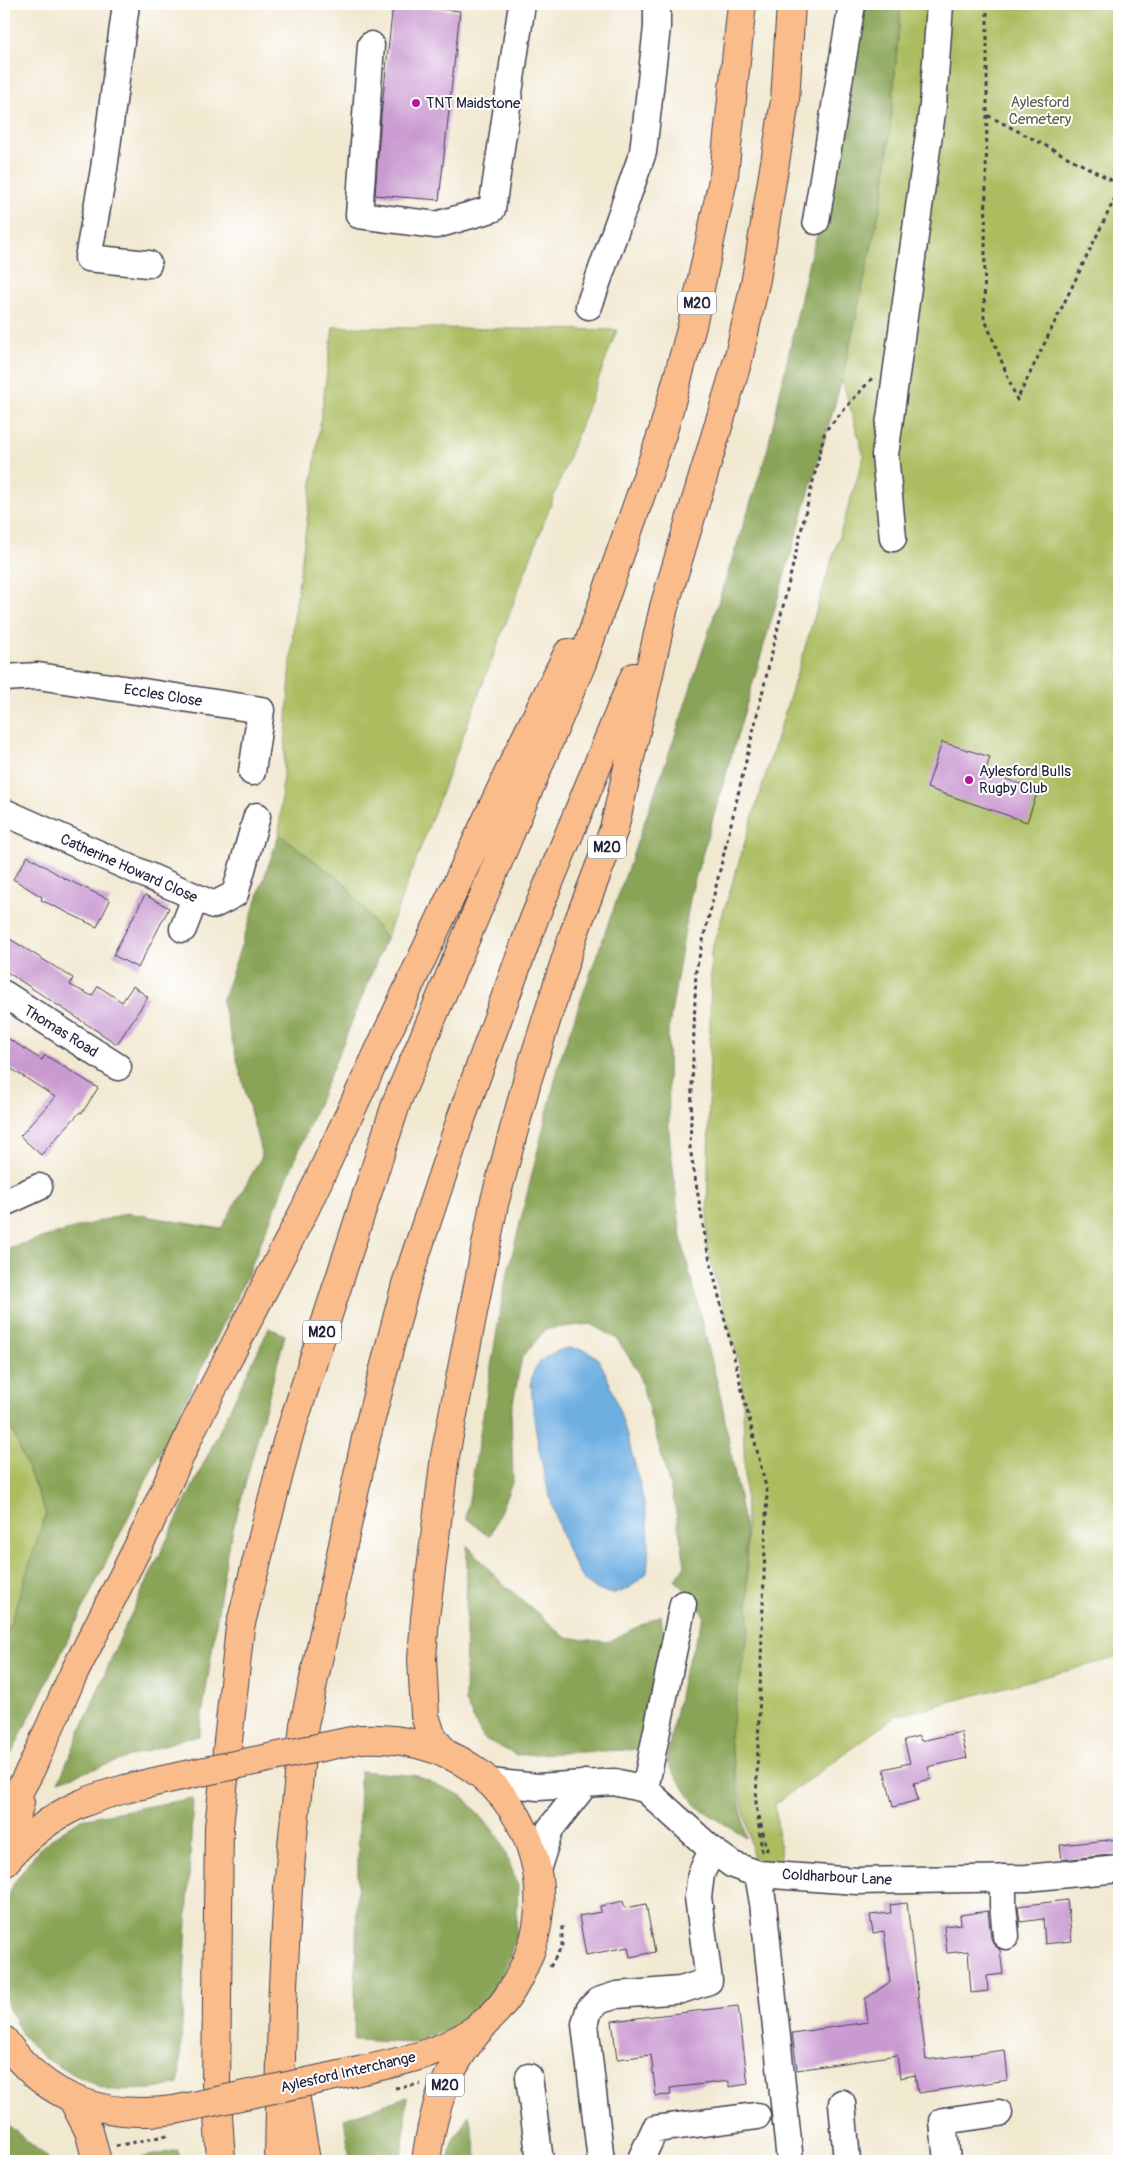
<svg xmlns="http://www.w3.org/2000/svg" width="1123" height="2165" font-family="Pangolin,sans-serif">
<rect width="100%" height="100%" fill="#fff"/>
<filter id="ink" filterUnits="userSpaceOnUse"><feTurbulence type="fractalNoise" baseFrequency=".02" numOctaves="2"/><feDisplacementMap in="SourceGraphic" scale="10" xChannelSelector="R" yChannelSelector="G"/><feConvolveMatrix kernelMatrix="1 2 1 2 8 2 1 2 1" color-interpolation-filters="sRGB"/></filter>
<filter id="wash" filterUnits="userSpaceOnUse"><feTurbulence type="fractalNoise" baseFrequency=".0096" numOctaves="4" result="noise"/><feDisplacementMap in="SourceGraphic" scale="20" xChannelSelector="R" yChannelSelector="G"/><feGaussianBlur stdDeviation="1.12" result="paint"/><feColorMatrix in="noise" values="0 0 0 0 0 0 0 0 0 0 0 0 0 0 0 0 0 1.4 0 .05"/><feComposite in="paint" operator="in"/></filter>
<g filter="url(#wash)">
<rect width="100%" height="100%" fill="#f1e8d0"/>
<path fill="#acbd60" stroke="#67704e" d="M901,4h218v1653l-223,59 -121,88 7,63 -27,-2 -26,-126 20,-110 -7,-254 -35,-127 4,-296 153,-496 -22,-76 43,-195z
M333,327l284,3 -231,609 -41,-55 -66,-50 15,-217z
M4,1410l42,103 -42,130z"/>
<path fill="#89a456" stroke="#566348" d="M862,4h39l-16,181 -43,195 -151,513 -23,140 1,100 12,105 40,160 24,132 4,99 -20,110 17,99 -51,-33 -29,-44 17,-85 21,-60 -11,-18 -18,-18 10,-15 -11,-64 -36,-130 -21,-32 -27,-15 -44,5 -24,28 -11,56 2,67 -23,57 -24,-19 38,-230 57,-232 113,-317 93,-287 43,-195 25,-75z
M279,834l66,50 41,55 -139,337 -243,493v-126l42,-130 -42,-103v-161l124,-36 93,16 41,-73 -40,-154z
M269,1328l16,7 -58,217 -28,184 -14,2 -126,43 65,-152z
M467,1545l32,35 66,57 43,5 53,-27 3,28 -20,106 -128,6 -33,-17 -18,-36z
M360,1771l57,5 46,20 36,41 19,48 -2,50 -8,28 -19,34 -35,30 -41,16 -59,-3z
M193,1798l-14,286 -25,5 -47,1 -32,-15 -31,-17 -21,-22 -12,-22 -7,-19v-87l10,-25 24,-33 17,-14 26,-17z
M407,2097l-5,64h-52l-6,-43z
M469,2114l9,47h-30l3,-15z
M4,2123l3,1 44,37h-47z
M178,2150l1,11h-53z"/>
<path fill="#6eafe2" stroke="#48688e" d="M568,1348c11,1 20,1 28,9 17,17 50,143 52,170 2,15 0,31 -1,46 -12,11 -25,24 -43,19 -5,-1 -16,-7 -19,-11 -28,-33 -51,-142 -53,-185 0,-6 -2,-14 0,-19 4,-18 20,-25 36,-29z"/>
<g id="blocks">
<path fill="#c99ad0" d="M393,4l67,7 -21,189 -64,-5 6,-79z
M942,742l48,15 -5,15 53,18 -11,32 -100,-34z
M28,856l34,21 48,23 -13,27 -56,-27 1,-3 -29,-18z
M145,895l24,13 -31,60 -25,-13z
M4,936l6,3 63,39 -3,7 22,11 6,-10 24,16 11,-16 15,11 -31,47 -113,-74z
M4,1036l38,24 3,-5 53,33 -16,25 -2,-1 -39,43 -21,-19 35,-39 -51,-33z
M961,1732l6,26 -39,9 3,12 -17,4 4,17 -25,7 -9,-38 26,-6 -6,-23 15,-4 2,5z
M1119,1839v15l-57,6 -2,-15z
M1067,1900l5,41 -27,3 -2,-25 -23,3 -2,-16z
M623,1901l2,7 21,-4 9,48 -25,5 -2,-10 -42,8 -7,-39 22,-4 -1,-6z
M907,1903l19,157 79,-10 3,30 -90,13 -3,-18 -15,3 -3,-23 -100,15 -5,-37 76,-11 -3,-23 25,-17 -6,-51 -11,2 -3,-18 21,-2 -1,-8z
M988,1911l3,27 3,7 6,5 3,24 -16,2 1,15 -17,2 -3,-42 -21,2 -3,-27 17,-2 -1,-9z
M738,2006l10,78 -19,3v-6l-59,7 1,7 -15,1 -5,-41 -34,4 -5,-38z"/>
</g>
</g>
<g filter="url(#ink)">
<use href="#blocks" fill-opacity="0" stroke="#414051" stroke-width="1"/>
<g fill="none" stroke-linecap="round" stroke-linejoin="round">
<defs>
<path id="minor" d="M126,4l-22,165 -16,89 60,6
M371,45l-12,170 77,10 56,-16 30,-205
M816,221l36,-217
M589,306l54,-154 14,-125v-23
M893,538l-8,-83 48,-350 7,-101
M4,678l34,-2 223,34 -9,62
M4,812l210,93 21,-11 22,-78
M183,929l12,-31
M4,994l114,73
M4,1203l35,-16
M490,1782l48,5 76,-5 31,7 67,61 21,15 25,9 99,7 170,-3 92,-9
M645,1789l38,-185
M538,1867l12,-38 36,-46
M758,1874l5,29 27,258
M1003,1878v27l3,31
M529,2077l11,84
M842,2103l5,58
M601,2161l-16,-137 4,-14 9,-9 19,-6 64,-5 28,-9 -11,-84 3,-23 11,-24
M640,2161l15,-32 102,-13
M947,2161l-4,-40 56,-8"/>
<path id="major" d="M4,1863c53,-63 105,-71 182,-88
M4,2040c42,60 100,79 170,70
M354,2072c47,-10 96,-20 133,-52 18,-15 29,-35 38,-56 32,-67 9,-153 -53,-196 -32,-22 -73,-31 -111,-29"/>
<path id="highway" d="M445,1754l-14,-20 -6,-18 -3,-57 3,-41 20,-162 49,-252 33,-123 47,-148 40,-104 50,-222 74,-247 18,-81 29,-178 6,-97
M4,1819l27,-50 42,-94 75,-148 45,-100 113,-220 210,-450 52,-104
M4,1851l16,-48
M293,2082l13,79
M73,2100l16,31 8,30
M221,2161l-5,-77 3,-257 21,-200 47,-185 110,-341 185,-438 81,-232 29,-105 32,-151 18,-171
M279,2161l3,-156 6,-118 16,-162 62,-287 40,-154 56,-168 72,-197 100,-242
M426,2161c8,-58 21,-97 62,-141"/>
</defs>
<use href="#minor" stroke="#414051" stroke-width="29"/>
<use href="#major" stroke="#414051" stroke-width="30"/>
<use href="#highway" stroke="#414051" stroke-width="30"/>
<path stroke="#414051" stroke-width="3" stroke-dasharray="4 4" stroke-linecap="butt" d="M987,4v111l132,69
M987,115l-3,202 33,83 102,-210
M759,1816l9,38
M762,1852l-6,-49 11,-312 -60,-243 -17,-100 6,-178 129,-539 49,-55
M550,1967l12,-21v-22
M395,2088l26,-4
M116,2146l53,-11"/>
<use href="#minor" stroke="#fff" stroke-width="26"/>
<use href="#major" stroke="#fabc8b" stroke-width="28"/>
<use href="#highway" stroke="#fabc8b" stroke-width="28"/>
<defs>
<path id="major-bridge" d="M186,1775l175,-36
M174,2110l180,-38"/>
</defs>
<use href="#major-bridge" stroke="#414051" stroke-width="30" stroke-linecap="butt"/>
<use href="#major-bridge" stroke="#fabc8b" stroke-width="28"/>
</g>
</g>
<g fill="#b5179e" stroke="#fff" stroke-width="2">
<circle cx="416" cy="103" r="5"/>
<circle cx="969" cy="780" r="5"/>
</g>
<g text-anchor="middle" stroke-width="4" stroke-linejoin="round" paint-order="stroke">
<g fill="#fff" stroke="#646476" stroke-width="1">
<rect x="678" y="291.5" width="38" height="23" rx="4"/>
<rect x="588" y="835.5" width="38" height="23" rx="4"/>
<rect x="303" y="1320.5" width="38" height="23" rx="4"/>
<rect x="426" y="2073.5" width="38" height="23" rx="4"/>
</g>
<g font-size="14" font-weight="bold" fill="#22223b">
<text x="697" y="308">M20</text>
<text x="607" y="852">M20</text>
<text x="322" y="1337">M20</text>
<text x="445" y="2090">M20</text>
</g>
<g font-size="15" fill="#59604a" stroke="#fff">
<text x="1040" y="107">Aylesford<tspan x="1040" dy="17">Cemetery</tspan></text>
</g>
<g font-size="15" fill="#22223b" stroke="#fff" text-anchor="start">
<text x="426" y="108">TNT Maidstone</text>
<text x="979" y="776">Aylesford Bulls<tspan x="979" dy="17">Rugby Club</tspan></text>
</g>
<g font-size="15" fill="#22223b" stroke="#fff">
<text transform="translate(163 695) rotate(9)" y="5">Eccles Close</text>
<text transform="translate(129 868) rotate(24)" y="5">Catherine Howard Close</text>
<text transform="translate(61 1031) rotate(32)" y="5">Thomas Road</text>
<text transform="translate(837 1877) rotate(3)" y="5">Coldharbour Lane</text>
<text transform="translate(348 2072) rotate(-13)" y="5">Aylesford Interchange</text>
</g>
</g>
<rect width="1123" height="2165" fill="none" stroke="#fff" stroke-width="20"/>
</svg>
